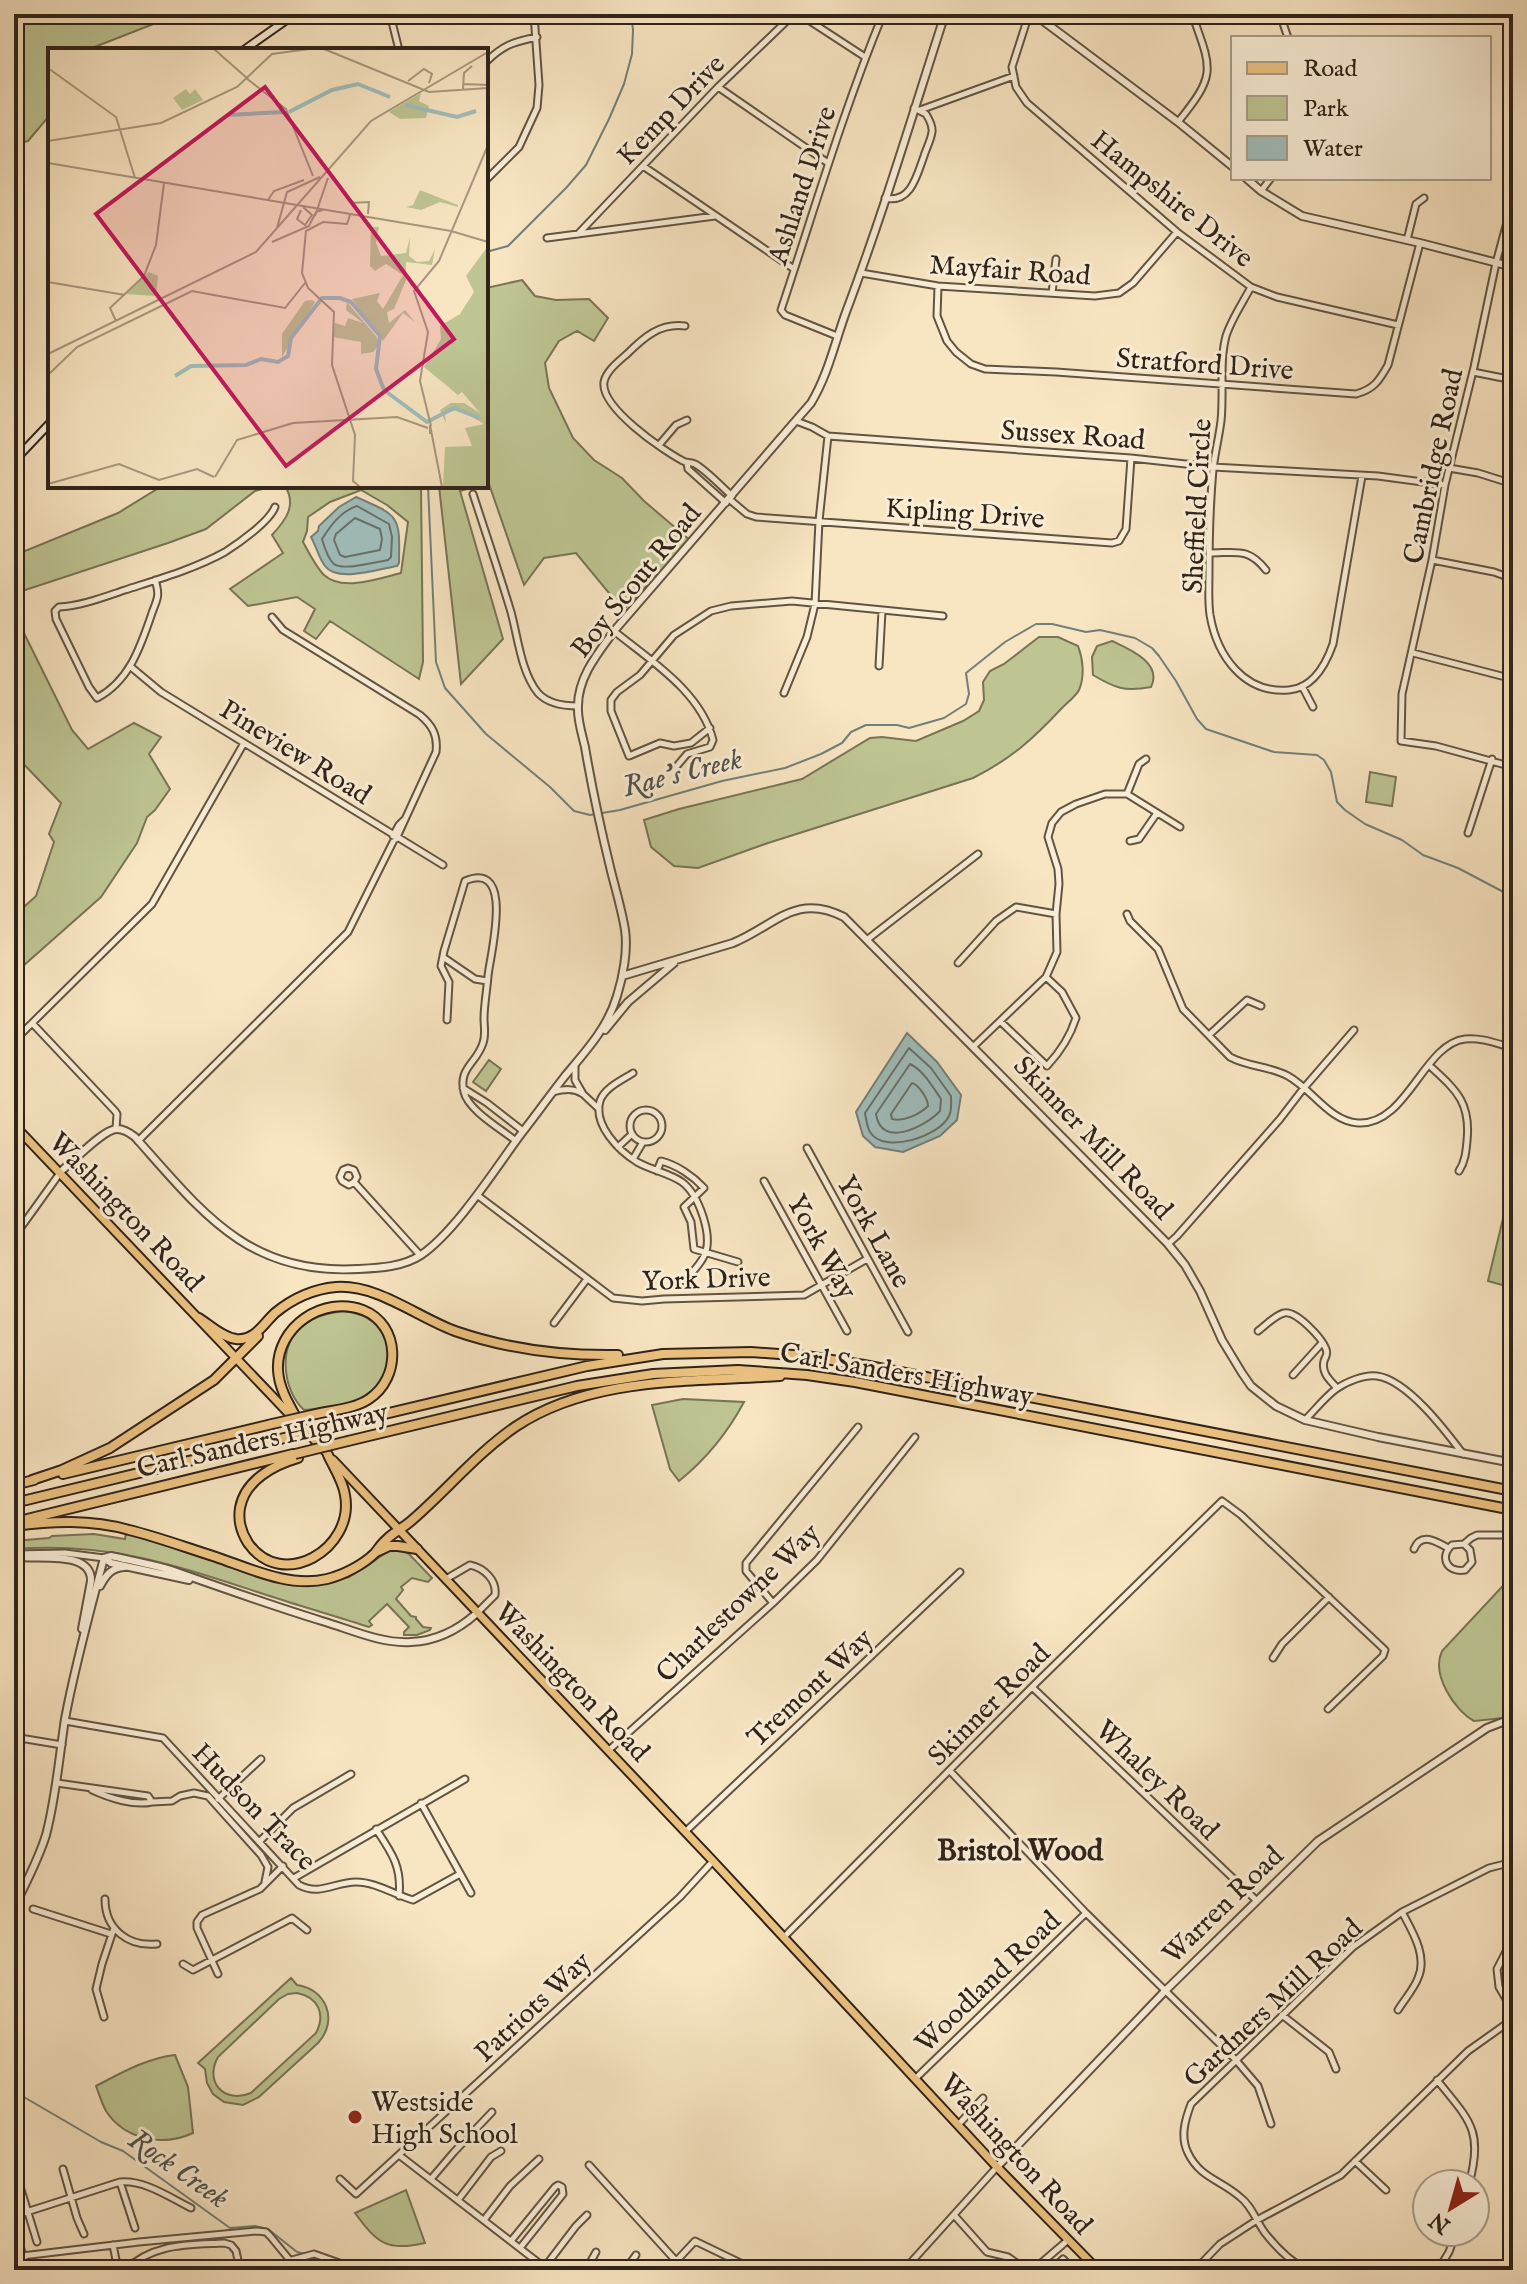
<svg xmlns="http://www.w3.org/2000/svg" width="1527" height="2284" font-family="'IM FELL English',serif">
<rect width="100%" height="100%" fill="#f8e5c2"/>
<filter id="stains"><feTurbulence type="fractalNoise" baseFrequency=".0025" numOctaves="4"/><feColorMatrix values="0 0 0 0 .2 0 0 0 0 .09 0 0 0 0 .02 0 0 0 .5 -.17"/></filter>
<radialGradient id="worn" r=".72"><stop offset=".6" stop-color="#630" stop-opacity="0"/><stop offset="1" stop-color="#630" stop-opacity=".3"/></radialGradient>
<path fill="#bec593" stroke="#777456" stroke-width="2" fill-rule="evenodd" d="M14,14h165l-92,36h-37v65l-22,26 -14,3z
M522,280l13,16 21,4 33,-1 19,19 -14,23 -17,-10 -18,10 -14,22 4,25 24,50 21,22 28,18 22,23 47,40 -68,69 -47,-57 -32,5 -20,27 -35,-101h-3v-196z
M162,486h111l-18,5 -49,38 -38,14 -152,50 -2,9v-39l6,-10 98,-40z
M285,486h136l2,176 -4,17 -89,-58 -14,18 -12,-8 11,-22 -18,-12 -49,9 -18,-17 53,-36 -11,-18c14,-15 25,-30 13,-49zM361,490l26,15 21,17 -7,51c-21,5 -59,19 -77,2 -8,-8 -15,-22 -21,-33l4,-11 1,-14 22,-15z
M439,486h39l-18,5 43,148 -42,45z
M14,613l58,117 16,19 46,-26 27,14 -12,17 21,35 -15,21 -8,7 -10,26 -36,54 -87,77v-58l22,-20 18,-54 -5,-8 12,-31 -47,-49z
M1039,637h19l20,9c5,13 7,30 1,44 -3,6 -12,13 -17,18 -29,31 -51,51 -89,70l-205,65 -70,25 -24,-2 -23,-19 -7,-27 35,-11 123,-30 68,-41 12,-1 34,4 47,-20 16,-10 5,-11 -1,-18 7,-11 14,-7z
M1112,641c17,8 51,22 39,46 -27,5 -36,1 -58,-12l-1,-18 5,-11z
M1370,772l26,5 -4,29 -26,-4z
M489,1060l12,9 -15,22 -13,-9z
M1505,1210l8,3v75l-25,-7z
M344,1311c8,2 17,3 23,7 31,19 26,60 -2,78 -17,11 -42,12 -61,14 -20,-18 -26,-59 -6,-80 11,-13 30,-17 46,-19z
M683,1399l61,3c-16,30 -39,58 -65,79l-9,-12 -18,-64z
M126,1533l18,3 130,45 24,4h18l33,-8 43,-28 1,2 4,-3 12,6 23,24 -4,4 -16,-4 -11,9 2,3 -7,9 15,17 5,1v2l7,8 8,1 -1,2 -13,5h-13v-3l5,-5 -22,-23 -18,17 3,4 -3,2c-31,-10 -62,-19 -93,-29 -93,-30 -162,-57 -262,-49v-8l35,-3 3,-2 42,-2 31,5z
M1513,1575v142l-39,4c-20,-11 -43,-47 -32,-70z
M291,1978l6,7c29,4 42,35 21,58l-59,54 -16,8 -19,-3 -11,-8 -6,-11 -2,-14 -7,-6zM297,1993c21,4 29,21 19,40l-65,60c-27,11 -47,-11 -33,-36l61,-58 9,-5z
M175,2055l13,32 5,46c-30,14 -68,7 -87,-22 -4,-7 -7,-17 -10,-25 25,-13 51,-28 79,-31z
M406,2190l19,53c-38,9 -48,0 -70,-30z"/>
<path fill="#a0bdbb" stroke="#737f7a" stroke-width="2" d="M356,497c44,19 44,19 43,66l-2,3c-18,3 -60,17 -72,0 -6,-8 -9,-20 -14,-29l7,-6 1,-5 20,-19z
M907,1033l30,29 24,33 -4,25 -17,16 -37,16 -28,-5 -12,-11 -7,-24z"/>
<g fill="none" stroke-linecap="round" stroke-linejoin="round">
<path stroke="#68706a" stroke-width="2" d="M357,506l32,18 3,13 -1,20 -3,3c-12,2 -45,11 -54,4 -6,-5 -10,-18 -12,-25 9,-14 19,-28 35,-33z
M355,518l25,11 2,10 -2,11 -35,7 -5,-2 -6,-15 2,-6z
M909,1048l22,20 20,28c0,6 1,15 -2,20 -9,20 -65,39 -79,16 -3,-5 -4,-14 -5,-19z
M910,1064c13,6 22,22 31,35l-1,12c-15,16 -59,38 -64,3z
M912,1083c7,2 16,16 16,23 -8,8 -24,16 -36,13l-1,-5z"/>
<path stroke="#737f7a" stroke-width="2" d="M486,252l22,-6 58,-58 20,-23 23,-46 15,-35 8,-30 1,-24 -2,-16
M428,486l8,176 9,26 41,46 64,53 24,24 16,4 30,-5 102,-29 63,-13 36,-14 21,-11 9,-11 15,-7h31l12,3 35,-10 22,-14 3,-10 -3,-21 39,-31 31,-18h16l34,8 14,-2 35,8 17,10 7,8 17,25 21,38 9,10 68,23 43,3 7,5 7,12 6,30 8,8 20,14 37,16 21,15 35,13 55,29
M14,2088l3,5 84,49 22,9 107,77 25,-2 13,3 29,23 8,2 12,8 5,8"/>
<defs>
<path id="minor" d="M390,14l9,36
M799,14l66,43
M1029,14l-17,53 4,20 11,16 150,129 74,55 26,10 121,28
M1280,14l8,24
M486,62c17,-17 27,-20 51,-25
M718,87l110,76
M920,110l94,-34
M1178,122c39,-48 34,-52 14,-108
M643,166l151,103
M486,180l33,-33 18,-39 2,-23 -5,-71
M1261,191l10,-13
M885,198c26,6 32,-23 39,-42 2,-7 7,-16 8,-24 1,-6 -3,-13 -6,-18l-12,-6
M1513,200l-17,63 -22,104 -29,118 -13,75 -30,134 -1,47 35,5 77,21
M578,234l140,-147 76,-73
M547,238l168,-22
M1407,240l9,-36 8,-6
M861,273l77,13 157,10 24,-3 14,-10 44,-51
M938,286l-1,30 10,25 9,11 15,12 14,5 71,3 300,22c18,-5 23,-13 32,-29l32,-122
M1251,287c-8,15 -20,33 -25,49 -7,27 -2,57 -5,85 -2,16 -6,32 -8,48 -3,34 -4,69 -4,103 0,14 -1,29 1,43 7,41 34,79 79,75 24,-2 37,-26 44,-46l29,-168
M1052,293l4,-34
M685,326c-25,-3 -41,11 -58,28 -8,7 -21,17 -23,28 -4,25 58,68 79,79 3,2 8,1 12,3 11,6 27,23 37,32
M837,336l-52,-21 -4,-5c33,-99 62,-199 102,-296
M1473,372l40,8
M796,421l16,6 16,9 303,22 82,9 165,9 67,9
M659,445l17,-20 11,-5
M687,463l1,6 38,34
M1449,468l29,5 35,11
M473,494c13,40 26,78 38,118 7,26 10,60 27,81 10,11 25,13 40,13
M729,499l18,15 9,3 356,26 7,-2 7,-12 5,-71
M1209,553c27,0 39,-6 57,17
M1432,560l62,12 19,7
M155,580c6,18 1,20 -4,36 -11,32 -22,65 -54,82l-8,-11 -33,-68 -1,-8 4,-4c22,-1 45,-10 66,-17 34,-11 69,-21 100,-38 14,-9 44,-30 50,-45
M272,617l11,13 137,85c12,10 18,20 16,37l-40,87
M614,631c37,30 87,61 99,109l-3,7 -23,7 -11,13
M1413,653l100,26
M879,666l3,-55
M131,667l30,25 282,173
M1302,686l11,21
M784,693l23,-56 8,-33 4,-83 9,-85
M710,728l-19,15 -17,3 -14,-3 -31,13 -18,-45v-11l6,-8 23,-17 34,-40 37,-24 20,-5 61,-5 151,15
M1127,794l12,-30 7,-5
M1468,833l24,-74
M393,836l6,-11 5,-5
M1130,841l9,-2 18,-26
M1127,914l3,7 28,28 25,60 47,48c18,10 40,9 58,19 24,13 41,45 70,47 49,3 65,-79 107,-84 16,-2 33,5 48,9
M868,939l110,-85
M443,957l32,22 12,2
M958,963l38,-42 20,-14 40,7
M447,1020l2,-38 -8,-16 3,-15 21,-70c51,-22 25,74 23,95 -1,14 -4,29 -4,43 0,8 2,16 -1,24 -6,20 -25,25 -19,49 4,18 37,37 52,49
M1000,1021l47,45c14,-15 23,-29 29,-48l-14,-26 -16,-15
M32,1023l83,88 2,3 -1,15
M1209,1035l38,-35 14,6
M14,1041l138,-137 92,-161
M974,1046l72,-69 11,-25 -1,-38 3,-30 -1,-15 -10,-32 4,-14 9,-11 15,-8 29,-10h22l53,33
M1430,1066c26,24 41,36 37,75 -1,11 -2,21 -8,30
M633,1073c-11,7 -29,15 -33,28 -7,24 19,50 37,61 14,8 32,11 45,20 17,13 32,55 22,74 -4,9 -13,17 -19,25
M463,1088l24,15 36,28
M553,1092c12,-3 20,-4 30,2l-8,-14v-14
M583,1094l16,15
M630 1126a16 16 0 1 1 32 0a16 16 0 1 1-32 0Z
M138,1141l210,-209 45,-90
M618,1147l14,-13
M807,1148l101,184
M633,1159l10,-17
M657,1171l4,-10c16,4 32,15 43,27l-20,19 7,15 3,27 44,13
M764,1181l83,150
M354,1182l-5,3 -7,-4 -2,-4 3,-7 5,-2 6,2 3,7 -3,5 66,73
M477,1195l136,103 29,3 22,-2 140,-4 63,-36
M14,1237l46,-64
M1168,1244l9,-8 103,-117 23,-30 51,-59
M554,1323l33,-44
M1258,1331c7,-5 17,-16 26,-18 12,-3 38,25 42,36 2,6 0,6 -2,12 -3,12 6,19 13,27
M1293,1375l29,-32
M1305,1420c10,-10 20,-23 31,-31 10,-7 29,-15 41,-13 30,4 68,54 86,78
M1464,1544l6,6 2,12 -7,8c-18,3 -26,-13 -13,-25l12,-1 7,-6 6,-3h36
M1414,1549c7,-17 22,-8 34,-1
M14,1554l51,-1 39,5
M446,1579l24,-14c14,3 27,15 25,30l-18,18
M773,1603l-27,-32v-8l112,-136
M1273,1658l9,-14 47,-47
M1032,1687l225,214
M65,1721l98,17 136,147c21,11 36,-3 57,-3 20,0 39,13 57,18l47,-26
M14,1737l48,8
M609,1750l164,-147 44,-43 98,-123
M950,1771l136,142 149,146 23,27 13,38
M57,1783l91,13 4,6 20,-1 8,-5 14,-3 14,3 53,59 7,12 -3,15
M92,1790c17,8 42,16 60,12
M218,1799l43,-40
M421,1803l50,90
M376,1829c16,24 26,38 23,67
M685,1832l275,-260
M259,1842l34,-34 58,-34
M294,1878l171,-99
M105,1899c0,30 23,48 52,45
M33,1909l78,25
M784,1937l248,-250 190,-186 19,14 144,135 -2,6 -55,53
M1513,1938l-16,31 2,18 14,24
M183,1964l10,6 99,-52 15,12
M218,1974l-21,-46v-6l5,-7 58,-26 23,-23
M1398,2010c6,-10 16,-21 20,-32 10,-22 -6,-47 -16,-66
M1282,2015l47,37 7,17
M104,2017l-8,-28 6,-25 12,-36
M916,2078l170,-165
M1437,2080c32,40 47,50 32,104
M958,2125l25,-27
M399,2155l149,115
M1355,2161l31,29
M589,2165l87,96
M63,2169l14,49 7,16
M340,2179l16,15 324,-297 33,-36
M431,2179l23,-27 38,-40
M120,2182l15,46
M19,2183l18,59
M458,2200l33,-43 10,-6
M954,2215l33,37 21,5 19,13
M14,2216l106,-34c25,-2 49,15 71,26
M484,2220l26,-34 29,-27
M511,2241l44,-54 3,-2 4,2 1,7 -43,54
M113,2245l5,25
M22,2256l117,-14 118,-11 9,1 4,4 28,34
M292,2260l22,-6 45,16
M544,2268l32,-42 11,-11
M125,2270c29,-27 62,-25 99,-27l7,2 5,6 4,19
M586,2270l10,-18
M625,2270l11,-15
M668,2270l27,-29 60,29
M904,2270l93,-103
M1033,2270l35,-30
M1051,2270l12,-11 8,8v3
M1195,2270l25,-26 37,-24 84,-45 127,-124 45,-32
M1307,2270c-16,-8 -31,-23 -42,-37 -9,-12 -13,-27 -25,-36 -19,-17 -40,-19 -52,-44 -8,-16 -3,-33 3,-49l162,-157 49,-35 87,-44 24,-6
M1438,2270l11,-18 7,-20"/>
<path id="tertiary" d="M1034,14l144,108 55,45
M1246,178l15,13 41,25 118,27 93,24
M622,976l111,-33c42,-17 62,-51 111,-26l324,327 17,21 15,26 22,49 20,33 9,13 25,20 29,14 73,17 135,26
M605,1030l23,-28 46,-39
M60,1172c12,-9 43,-43 57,-43 6,0 13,4 18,8 67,75 112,138 223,132 21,-1 45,-2 63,-14 35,-24 74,-86 100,-121 15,-19 29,-39 44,-58 21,-25 43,-49 52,-80 6,-19 11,-46 8,-66 -3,-19 -9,-39 -14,-59 -10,-41 -19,-82 -26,-124 -3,-13 -8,-28 -7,-41 0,-29 20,-53 36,-75l197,-228c17,-28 24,-61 35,-91 37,-98 67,-199 99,-298
M14,1556c22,5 78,-7 77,25l-9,48
M104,1558l7,-2c22,5 45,9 66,16 48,17 96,34 145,49 28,8 59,23 89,21 26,-1 47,-12 66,-29
M104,1558l7,5 78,17
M100,1586c6,-11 11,-18 24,-19
M14,1908c11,-24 24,-47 32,-73 10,-38 13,-77 19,-116 10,-54 25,-108 39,-161
M997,2167l168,-176 153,-150 169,-113 26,-10
M14,2229l13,41"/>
<path id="secondary" d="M244,50l51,-36
M14,461l36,-38"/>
<path id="primary" d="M14,1125l280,294
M306,1431l19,20
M333,1460l380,401 284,306 101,103"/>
<path id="motorway" d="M199,1318c11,7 23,19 37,21 19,2 27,-15 39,-26 17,-14 39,-24 61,-26 41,-3 81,30 119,44 52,18 109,25 163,24
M301,1426c-9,-17 -22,-35 -23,-56 -2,-43 45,-75 85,-60 38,15 38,68 6,89 -15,10 -36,11 -53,15
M334,1426l253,-60 76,-12 88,-2 55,4 58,9 649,126
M348,1441l229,-55 76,-12 85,-4 69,5 48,7 658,128
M298,1458c-24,7 -53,22 -58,50 -2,12 1,24 8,35 34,49 107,6 97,-48 -2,-14 -11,-27 -17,-40
M63,1474l209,-50
M32,1480l30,-10 48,-22 104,-68 44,-44
M14,1485l20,-5
M14,1503l266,-64
M19,1521l274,-67
M14,1526c38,-5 77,-7 115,4 29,7 58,18 87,27 35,12 74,31 111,22 16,-4 36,-14 48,-26 4,-5 7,-10 12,-14 7,-7 16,-11 24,-18 35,-30 65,-67 104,-94 76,-51 177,-45 265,-51
M376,1552l13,-6h9l19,3"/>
</defs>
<use href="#minor" stroke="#625442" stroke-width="9"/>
<use href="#tertiary" stroke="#625442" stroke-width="10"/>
<use href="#secondary" stroke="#302318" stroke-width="10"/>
<use href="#primary" stroke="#302318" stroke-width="11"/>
<use href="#motorway" stroke="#302318" stroke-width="12"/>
<use href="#minor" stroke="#faeed7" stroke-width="5"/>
<use href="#tertiary" stroke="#faeed7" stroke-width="6"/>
<use href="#secondary" stroke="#faeed7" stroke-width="6"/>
<use href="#primary" stroke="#ecc281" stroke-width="7"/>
<use href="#motorway" stroke="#ecc281" stroke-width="8"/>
<defs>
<path id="motorway-bridge" d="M272,1424l44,-10
M280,1439l54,-13
M295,1454l53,-13"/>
</defs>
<use href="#motorway-bridge" stroke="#302318" stroke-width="12" stroke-linecap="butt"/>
<use href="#motorway-bridge" stroke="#ecc281" stroke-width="8"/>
</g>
<circle fill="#8f2418" stroke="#faeed7" stroke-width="3" cx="355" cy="2117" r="8"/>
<g text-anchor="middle" stroke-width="6" stroke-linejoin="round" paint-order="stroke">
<g font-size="28" fill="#302318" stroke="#faeed7">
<text transform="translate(670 109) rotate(-46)" y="10">Kemp Drive</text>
<text transform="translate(801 185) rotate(-72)" y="10">Ashland Drive</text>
<text transform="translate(1173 198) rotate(39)" y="10">Hampshire Drive</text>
<text transform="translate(1010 269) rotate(4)" y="10">Mayfair Road</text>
<text transform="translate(1205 363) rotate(4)" y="10">Stratford Drive</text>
<text transform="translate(1073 434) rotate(4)" y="10">Sussex Road</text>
<text transform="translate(1432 466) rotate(-78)" y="10">Cambridge Road</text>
<text transform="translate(1196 506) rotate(-87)" y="10">Sheffield Circle</text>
<text transform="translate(965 512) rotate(4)" y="10">Kipling Drive</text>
<text transform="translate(635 580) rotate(-51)" y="10">Boy Scout Road</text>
<text transform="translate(296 751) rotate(32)" y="10">Pineview Road</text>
<text transform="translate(1094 1137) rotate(46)" y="10">Skinner Mill Road</text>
<text transform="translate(127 1211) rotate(46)" y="10">Washington Road</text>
<text transform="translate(875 1231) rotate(61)" y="10">York Lane</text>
<text transform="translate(823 1246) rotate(61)" y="10">York Way</text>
<text transform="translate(706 1278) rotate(-2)" y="10">York Drive</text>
<text transform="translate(907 1373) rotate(10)" y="10">Carl Sanders Highway</text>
<text transform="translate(262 1439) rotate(-13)" y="10">Carl Sanders Highway</text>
<text transform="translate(737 1602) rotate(-44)" y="10">Charlestowne Way</text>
<text transform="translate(573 1681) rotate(46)" y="10">Washington Road</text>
<text transform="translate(809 1687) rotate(-43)" y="10">Tremont Way</text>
<text transform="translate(988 1704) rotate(-45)" y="10">Skinner Road</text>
<text transform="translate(1158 1779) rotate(44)" y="10">Whaley Road</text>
<text transform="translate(255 1806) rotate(46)" y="10">Hudson Trace</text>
<text transform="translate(1222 1904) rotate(-44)" y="10">Warren Road</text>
<text transform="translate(987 1981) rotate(-44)" y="10">Woodland Road</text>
<text transform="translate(1272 2002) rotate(-43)" y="10">Gardners Mill Road</text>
<text transform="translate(532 2006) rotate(-43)" y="10">Patriots Way</text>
<text transform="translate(1017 2153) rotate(47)" y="10">Washington Road</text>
</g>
<g font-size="28" fill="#302318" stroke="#faeed7" text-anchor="start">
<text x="371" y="2111">Westside<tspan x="371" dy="32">High School</tspan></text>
</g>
<g font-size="30" font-style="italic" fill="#525149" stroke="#faeed7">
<text transform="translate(682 772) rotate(-14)" y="10">Rae's Creek</text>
<text transform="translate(179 2168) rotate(35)" y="10">Rock Creek</text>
</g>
<g font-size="30" font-weight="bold" fill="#302318" stroke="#faeed7">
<text x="1020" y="1860">Bristol Wood</text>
</g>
</g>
<g transform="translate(48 48)">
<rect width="440" height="440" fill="#f8e5c2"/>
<path d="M138,41l4,5 5,-5 8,11 -21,10 -9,-12zM373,45l-2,8 10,5 -3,12 -26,1 -11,-7zM372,142l38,15v2l-18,-5 -19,8 -15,-3 7,-2zM323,179h8l-3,16 5,13 25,-3 4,-16 -1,19 8,6 12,-1 6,-12 -3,16 -26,-3v18l-12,29 -7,3 2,11 16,-13 10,12 -12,-9 -20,28 -31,-42 28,-6 -3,8 6,8 20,-34 -17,-11 -11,7 -5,-5zM440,198v241h-45l2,-40 27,-1 -7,-18 19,-4 -25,-15 -14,5 1,9 -6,-13 11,-7h13l16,10 -18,-21 -4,3 -34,-28 17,-28 -1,-13 20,-12 14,-22 -8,-16zM101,224l9,4 -2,20 -30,-2zM264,252l3,2 -33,55v-23l23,-33zM299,254l29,34 4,8 -7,8 -12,2v-12l-28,-5 2,-14 10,3 3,-8 15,5 -17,-13z" fill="#bec593"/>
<path fill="none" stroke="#a0bdbb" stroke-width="4" d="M357,57l52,12 19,-6M241,64l43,-22 26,-6 32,13M179,67l57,-3M127,328l16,-10 55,-1 15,-6 17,3 10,-6 3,-18 31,-40h18l11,4 29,34 -4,33 8,21 43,32 27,-14 25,10"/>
<path fill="none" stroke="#a8977e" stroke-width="2" d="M166,1l34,30M276,1l105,43 59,-4M0,20l68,49 19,61M198,30l40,31 27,67M360,33l16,-12 8,5 -3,9M415,36l25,1M415,41l1,-16 8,-7M0,93l113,-18 76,-36 35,-33 37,-5M0,115l403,68 37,11M220,152l6,-9 30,-11M302,155l19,-1 -1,12M253,162l-4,9 8,6 7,-10 -9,-8M302,167l-3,9 -24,-2 -17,9 -4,42 6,15 26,24 -2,53 23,70 -2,46 7,6M267,168l13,-38M229,180l10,-36 33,-15M224,194l37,-16 7,-14 7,-2M0,234l77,13M68,273l-6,-13 34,-32 12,-31 8,-62M0,306l208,-102 115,-131 117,-69M0,327l29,-28 115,-56 93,17 20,-25M383,378l-11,-45 8,-49 -14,-41 25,-30 49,-116M382,386v-9l12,62M167,429l22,-37 56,-17 104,-6 31,11M0,436l71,-20 40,16 38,-11 17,8"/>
<path fill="#c2185b" fill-opacity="0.15" stroke="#c2185b" stroke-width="4" d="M217,39l189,252 -168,127 -190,-252z"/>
<rect width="440" height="440" fill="none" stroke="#302318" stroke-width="4"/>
</g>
<rect width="1527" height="2284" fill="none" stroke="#f8e5c2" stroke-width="48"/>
<rect x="16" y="16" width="1495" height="2252" fill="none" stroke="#302318" stroke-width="4"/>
<rect x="24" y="24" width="1479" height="2236" fill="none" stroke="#302318" stroke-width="2"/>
<rect x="1231" y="36" width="260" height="144" fill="#faeed7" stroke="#a99d8b" stroke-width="2"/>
<rect x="1247" y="62" width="40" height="12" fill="#ecc281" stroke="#a99d8b" stroke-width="2"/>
<text x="1303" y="76" font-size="24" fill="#302318">Road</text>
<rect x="1247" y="96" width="40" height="24" fill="#bec593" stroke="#a99d8b" stroke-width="2"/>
<text x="1303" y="116" font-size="24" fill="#302318">Park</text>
<rect x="1247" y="136" width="40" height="24" fill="#a0bdbb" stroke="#a99d8b" stroke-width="2"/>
<text x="1303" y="156" font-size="24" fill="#302318">Water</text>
<g transform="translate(1451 2208) rotate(217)"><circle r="38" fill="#faeed7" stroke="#a99d8b" stroke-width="2"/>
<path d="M0-6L14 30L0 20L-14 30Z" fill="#8f2418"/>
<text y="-12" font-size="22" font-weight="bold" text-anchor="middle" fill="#302318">N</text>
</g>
<rect width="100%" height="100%" filter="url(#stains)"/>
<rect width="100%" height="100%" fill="url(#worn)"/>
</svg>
